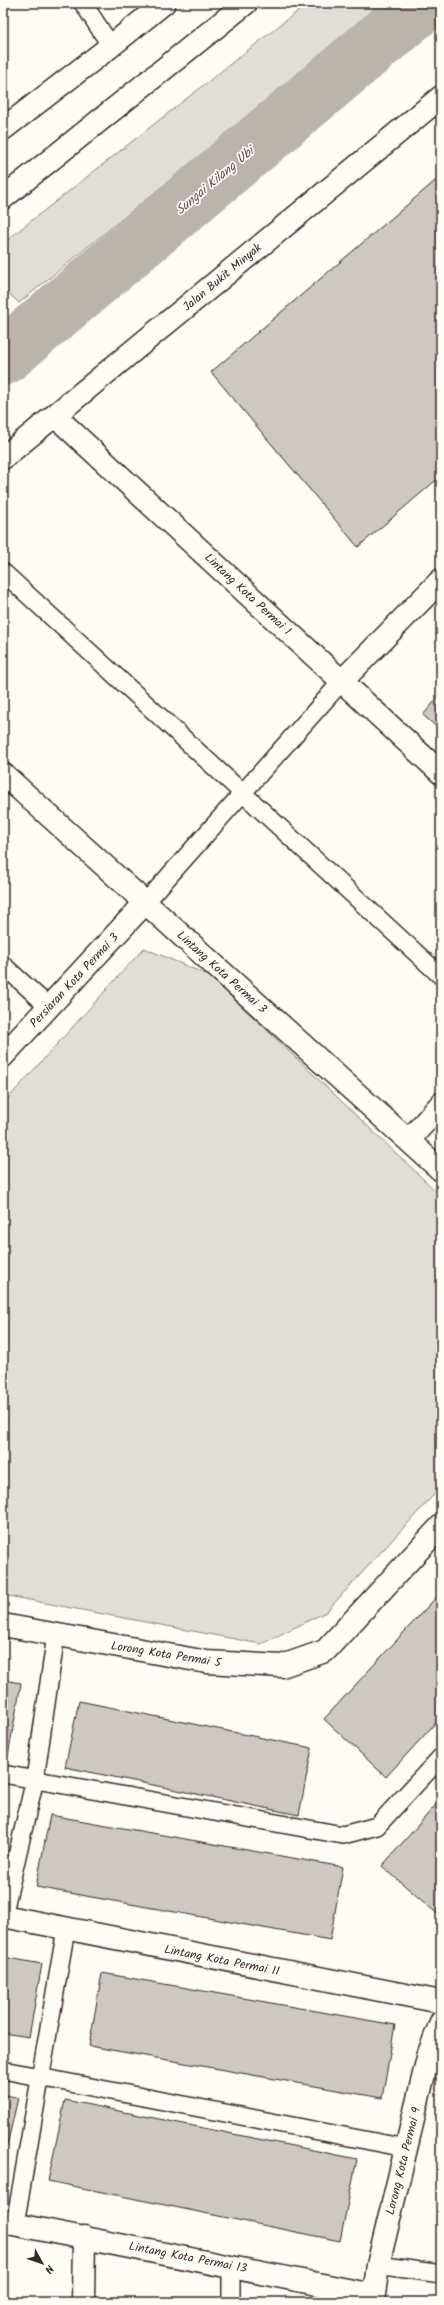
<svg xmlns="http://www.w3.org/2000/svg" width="444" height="2305" font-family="Kalam,sans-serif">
<rect width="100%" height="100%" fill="#fdfcf7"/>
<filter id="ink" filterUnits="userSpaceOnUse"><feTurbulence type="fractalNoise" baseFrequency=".025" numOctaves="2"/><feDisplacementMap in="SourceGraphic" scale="8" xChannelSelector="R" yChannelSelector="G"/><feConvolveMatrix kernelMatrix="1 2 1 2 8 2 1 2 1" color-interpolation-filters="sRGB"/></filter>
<g filter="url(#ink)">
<path fill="#e1ded7" stroke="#8e847a" d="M308,3h79l-368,300 -16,-15v-45z
M144,948l66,28 231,220v291l-115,125 -65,32 -258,-49v-491z"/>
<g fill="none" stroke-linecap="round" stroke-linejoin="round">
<path stroke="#bbb4ad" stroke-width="57" d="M3,357l421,-354"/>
</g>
<path fill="#cdc8c2" stroke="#3b2a1e" d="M441,176v300l-83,71 -147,-175z
M441,694v37l-18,-16z
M441,1592v125l-55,60 -62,-58z
M3,1680l18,3 -13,73 -5,-1z
M79,1701l233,47 -13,67 -234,-48z
M441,1799v118l-59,-51z
M50,1815l293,52 -13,73 -294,-53z
M3,1957l39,7 -13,73 -26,-4z
M102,1973l293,52 -13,73 -293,-52z
M3,2094l15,4 -15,65z
M65,2100l292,59 -17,82 -292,-60z"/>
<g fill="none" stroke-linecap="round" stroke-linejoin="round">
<defs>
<path id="service" d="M83,3l28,43
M3,572l438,404
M145,903l197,-222
M3,965l46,42
M3,1774l340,61 34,-9 64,-69
M3,1916l32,-137 21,-144
M3,2070l403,78
M15,2224l51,-295
M231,2265v37
M378,2265l63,9"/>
<path id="minor" d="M55,416l386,357
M3,458l438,-361
M342,681l99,-101
M3,774l438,396
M3,1056l142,-153
M409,1140l32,-36
M3,1625l204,37 75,4 43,-15 116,-125
M3,1916l438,86
M3,2222l370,73
M83,2302l1,-65
M373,2302l5,-37 51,-212 12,-31"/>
<path id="secondary" d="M3,129l108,-83 53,-43
M3,198l243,-195"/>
</defs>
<use href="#service" stroke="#3b2a1e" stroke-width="20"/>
<use href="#minor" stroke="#3b2a1e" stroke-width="25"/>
<use href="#secondary" stroke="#3b2a1e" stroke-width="25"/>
<use href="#service" stroke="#fdfcf7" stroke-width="17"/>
<use href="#minor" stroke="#fdfcf7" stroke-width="22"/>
<use href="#secondary" stroke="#fdfcf7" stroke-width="22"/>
</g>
</g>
<g text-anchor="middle" stroke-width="3.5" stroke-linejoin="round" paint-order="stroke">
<g font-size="12" fill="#3b2a1e" stroke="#fdfcf7">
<text transform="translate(222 277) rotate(-40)" y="4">Jalan Bukit Minyak</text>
<text transform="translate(248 594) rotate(43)" y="4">Lintang Kota Permai 1</text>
<text transform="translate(222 972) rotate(42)" y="4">Lintang Kota Permai 3</text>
<text transform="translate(74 980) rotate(-47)" y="4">Persiaran Kota Permai 3</text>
<text transform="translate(166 1654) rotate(9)" y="4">Lorong Kota Permai 5</text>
<text transform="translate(222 1960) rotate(11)" y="4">Lintang Kota Permai 11</text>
<text transform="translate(403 2161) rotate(-76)" y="4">Lorong Kota Permai 9</text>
<text transform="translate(188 2257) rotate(11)" y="4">Lintang Kota Permai 13</text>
</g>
<g font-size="13" font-style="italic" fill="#615349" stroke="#fdfcf7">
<text transform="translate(214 180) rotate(-40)" y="5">Sungai Kilang Ubi</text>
</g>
</g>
<rect width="444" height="2305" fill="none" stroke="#fdfcf7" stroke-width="16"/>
<rect x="8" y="8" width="428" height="2289" fill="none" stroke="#3b2a1e" stroke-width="1.5" filter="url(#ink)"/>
<g transform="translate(42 2263) rotate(130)" stroke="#fdfcf7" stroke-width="3" paint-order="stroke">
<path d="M0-3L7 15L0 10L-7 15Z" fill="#3b2a1e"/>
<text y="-6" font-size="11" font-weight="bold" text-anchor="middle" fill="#3b2a1e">N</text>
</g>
</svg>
